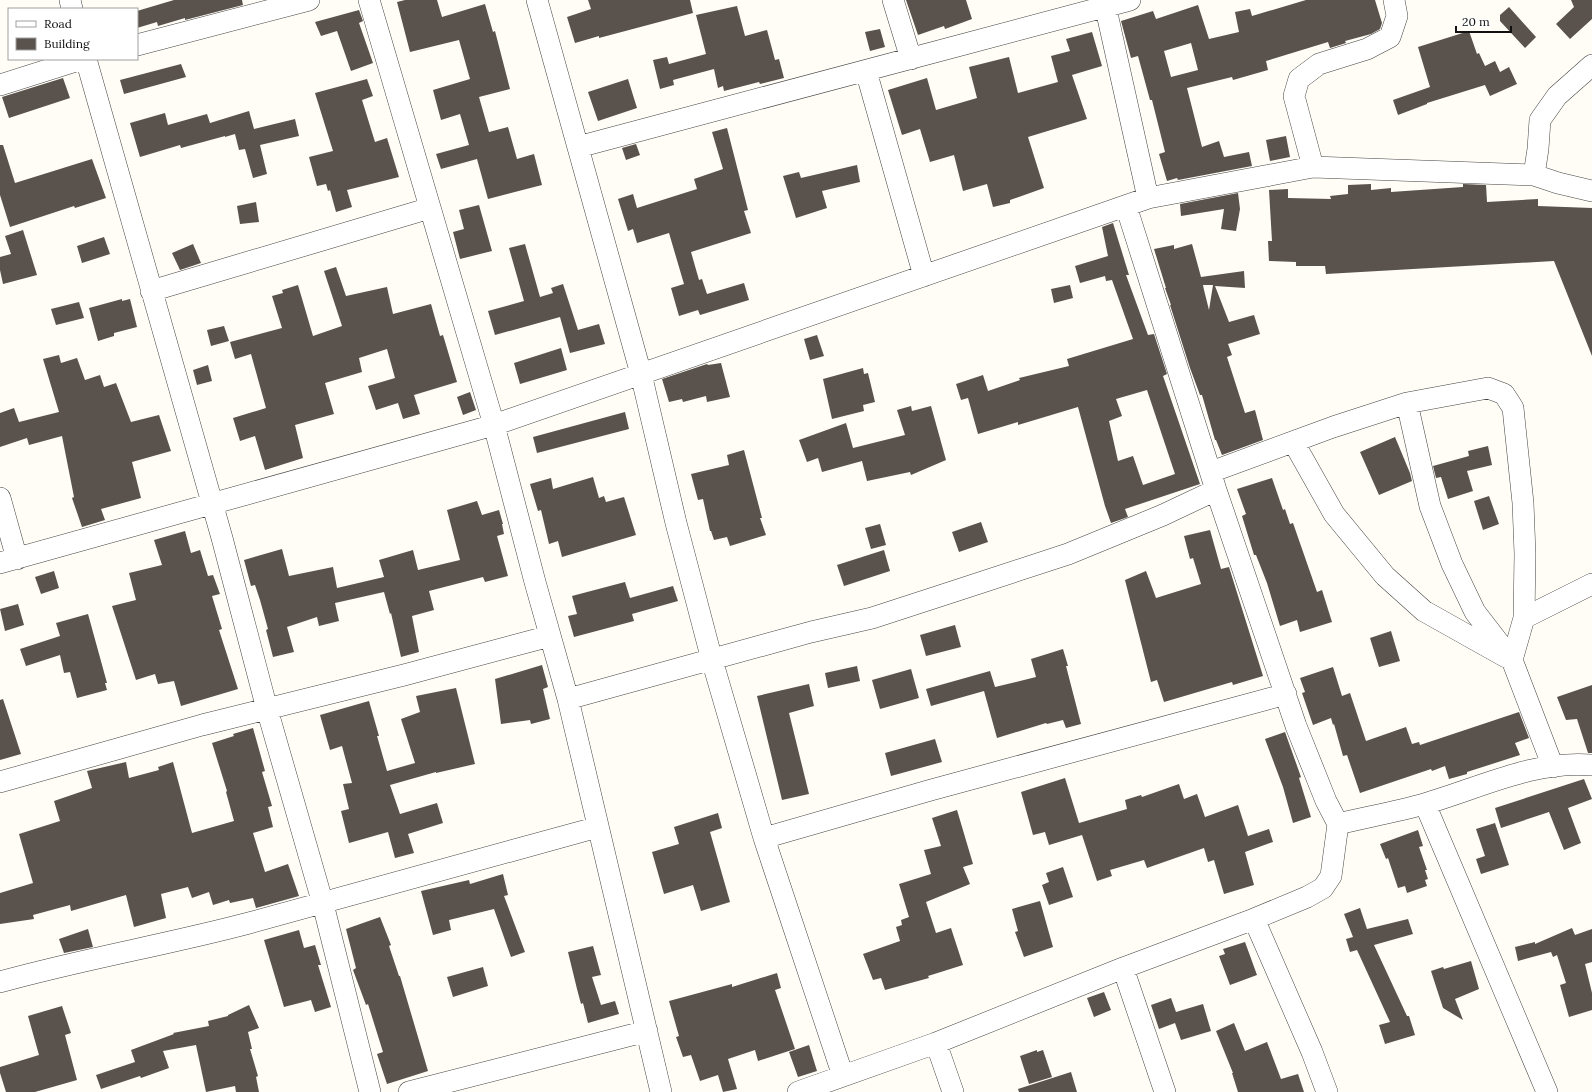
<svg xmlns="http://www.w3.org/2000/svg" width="1592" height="1092" font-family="Lora,serif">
<rect width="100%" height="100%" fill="#fffdf5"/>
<path fill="#5a524d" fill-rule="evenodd" d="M174,0h68l1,5 -58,15v-2l-27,8 -1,-4 -20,6v-17z
M405,0h32l5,17 43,-13 8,28 2,-1 15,58 -31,8 10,35 19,-5 9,32 17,-5 8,31 -54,14 -11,-40 -36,10 -5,-15 33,-9 -9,-31 -19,6 -8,-30 37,-11 -11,-39 -49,12 -13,-50z
M588,0h102l3,13 -94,25v-2l-24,7 -8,-26 24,-8z
M906,0h60l6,19 -27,10 -1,-3 -26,9z
M1306,0h69l7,23 -2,6 -9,5 -26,7 1,2 -16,5 -2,-6 -62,19 2,9 -35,10 -1,-3 -45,11 15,59 17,-6 5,16 25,-5 3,14 -74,14 -1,-2 -10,3 -8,-27 6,-2 -13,-52h-2l-12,-44 -7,2 -10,-37 32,-10 3,8 42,-14 11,34 30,-7 -4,-20 15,-3 2,7zM1191,43l7,27 -27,7 -7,-26z
M1571,0h21v19l-22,20 -14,-15 18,-17z
M737,6l8,30 22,-6 8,30 4,-1 5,19 -24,6 -1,-2 -35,9 -1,-5 -5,2 -4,-19 -41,11 1,5 -14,4 -7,-29 14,-3 2,7 37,-10 -10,-39z
M1509,7l27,30 -11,11 -25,-27v-6z
M359,10l4,11 -4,2 14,40 -22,8 -14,-40 -16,5 -6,-14z
M880,29l5,18 -15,4 -5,-19z
M1469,31l8,23 2,-1 6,13 10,-5 5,11 9,-5 8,17 -27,12 -5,-11 -58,18v1l-29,11 -5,-15 37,-13 -12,-40z
M1092,32l10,34 -30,9 15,44 -59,18 16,51 -34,12v3l-17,4 -6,-23 -24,7 -9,-36 -24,7 -10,-33 -18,6 -14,-45 39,-12 9,32 41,-12 -8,-31 40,-10 9,36 40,-11 -7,-26 19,-5 -4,-12z
M181,64l5,13 -62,17 -4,-14z
M63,78l7,20 -61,20 -7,-21z
M367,79l6,17 -11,4 13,42 12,-4 12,39 -52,13 5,17 -16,5 -6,-22 -2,1 -2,-7 -9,2 -8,-29 24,-6 -18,-58z
M628,79l9,29 -39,13 -10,-29z
M249,111l5,18 41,-10 4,17 -39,9 7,29 -14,4 -8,-29 -6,1 -4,-16 -10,3v-1l-44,12 -1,-3 -40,12 -10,-34 35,-10 3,12 39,-11 3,9z
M727,128l21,82 -4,1 7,22 -60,19 8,28 3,-1 5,15 37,-11 5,17 -49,15 -2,-5 -19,6 -8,-28 13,-4 -15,-51 -32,10 -4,-14 -5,2 -10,-32 15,-5 4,14 60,-19 -3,-10 29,-10 -11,-37z
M1286,136l4,21 -20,4 -4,-21z
M636,144l4,11 -14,5 -4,-12z
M0,145h3l12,38 77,-24 14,39 -31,10 -1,-2 -64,21 -10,-32z
M857,165l3,17 -38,9 5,17 -31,10 -13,-42 16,-4 2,6z
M1371,184v6l20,-2v4l72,-5v-3l23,1 1,17 51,-3v7l54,2v148l-38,-95 -228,13 -1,-8h-29v-4l-27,-1 -1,-20h4l-3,-51 19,-1v9l43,1 -1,-3 18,-2v-9z
M1238,193l2,16 -4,22 -15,-2 3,-20 -43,7 -1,-12z
M256,202l3,20 -19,2 -3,-18z
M479,205l13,46 -32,8 -7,-27 11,-3 -5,-19z
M1113,223l16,52h-3l22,60 6,-1 13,40 -4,2 37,108 -75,25 3,8 -17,6 -6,-17 -27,-99 -60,18v-3l-40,12 -10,-36 -7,2 -5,-16 27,-9 5,16 32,-11 -1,-2 50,-12 -2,-7 66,-20 -21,-59 -6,1 -1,-5 -25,7 -5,-17 33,-10 -6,-29zM1147,390l28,84 -32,11 -10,-29 -15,5 -9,-40 13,-5 -6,-17z
M23,230l14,45 -34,9 -3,-14v-13l11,-3 -6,-18z
M104,237l6,17 -28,9 -5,-17z
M193,244l8,19 -21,7 -8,-17z
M525,244l15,53 13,-4 -2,-5 12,-4 15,46 21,-6 6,20 -35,9 -10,-36 -65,18 -7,-24 36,-10 -15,-53z
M1192,244l9,33 43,-6 1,17 -30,-2 14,36 25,-7 6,19 -32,10 4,11 -5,2 18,56 10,-3 8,30 -41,15 -6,-15h-1l-13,-45h-2l-10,-27 -20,-63h1l-6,-17h1l-12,-39 20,-4v4zM1203,285h10l-4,25 -5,-20z
M336,267l10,29 41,-9 6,27 38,-10 9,32 3,-1 14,47 -43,13 6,19 -17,5 -5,-16 -22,7 -8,-24 27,-8 -8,-29 -28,9 3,14 -37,11 9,31 -39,11 8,33 -38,12 -10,-34 -15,5 -7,-23 33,-10 -15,-54 -16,5 -5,-17 52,-14 -10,-32 11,-3 -1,-3 16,-5 15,51 29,-10 -18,-55z
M1070,285l3,13 -19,5 -3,-14z
M122,299v2l8,-2 7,28 -23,6v3l-16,5 -9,-33z
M79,302l5,16 -28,7 -5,-16z
M224,326l5,15 -18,5 -4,-16z
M817,335l7,21 -14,4 -6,-21z
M561,348l6,22 -47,14 -6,-21z
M59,355l2,8 16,-5 8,22 15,-5 4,12 12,-4 15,39 28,-7 12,36 -39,11 9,36 -40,11 4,11 -23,7 -10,-29 2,-1 -12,-61 -33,9 -2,-7 -27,9v-34l14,-5 5,14 40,-10 -16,-53z
M721,363l9,34 -23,5 -1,-6 -23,6 -1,-3 -13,3 -7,-23 45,-15 1,1z
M208,365l4,16 -15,4 -4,-15z
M863,368l1,6 4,-1 7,29 -12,3 1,6 -32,8 -9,-40z
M470,392l6,18 -13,5 -6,-18z
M911,406l1,5 19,-5 15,54 -35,15 -1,-3 -43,9 -5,-20 -40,11 -4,-14 -11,4 -8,-22 47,-17 7,25 52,-13 -8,-25z
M625,412l4,17 -92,24 -4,-16z
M1395,437l15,36 2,8 -33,14 -19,-43z
M1488,446l4,19 -25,6 6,20 -25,8 -7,-22 -5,1 -3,-12 36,-10 -1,-5z
M744,450l18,68h-2l6,17 -36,11 -3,-9 -13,3 -3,-9h-1l-7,-32 -5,1 -7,-26 38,-9 -2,-10z
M593,477l6,21 5,-2 2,6 18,-5 12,38 -74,22 -4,-16 -9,3 -8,-34 -3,1 -8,-27 21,-6 2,11z
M1272,478l11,32 2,-1 5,15 3,-1 24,69 5,-2 10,32 -32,10 -3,-12 -17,6 -13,-43 -11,-28h-2l-12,-39 4,-2 -9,-25z
M1489,496l10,28 -16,6 -9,-29z
M477,501l5,14 17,-5 4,14h-1l2,10 -7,2 11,40 -23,6 -2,-5 -54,14 5,19 -22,6 7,36 -18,5 -10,-44 -1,1 -6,-22 -49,11 4,18 -20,5 -2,-9 -30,10 7,25 -21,5 -7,-27 2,-1 -8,-29 -5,-15 -4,1 -7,-26 38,-11 7,27 44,-9 4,21 47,-11 -5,-17 34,-10 5,20 42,-10 -13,-50z
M981,522l7,20 -29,10 -7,-20z
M880,524l6,21 -15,4 -6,-21z
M1210,530l11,39 8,-2 34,109 -30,9 -1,-3 -68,20 -7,-22 -6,2 -26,-102 21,-9 10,27 45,-14 -8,-26 -3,1 -6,-23z
M185,531l6,22 9,-3 8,26 5,-1 7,19 -8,2 10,33 -3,1 19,59 -57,17 -7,-25 -16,3 -3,-10 -19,6 -24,-74 24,-6 -7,-27 33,-8 -8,-25z
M884,550l6,21 -46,15 -7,-21z
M54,571l5,17 -18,6 -6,-17z
M625,582l5,16 43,-12 5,15 -46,13 2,7 -60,16 -6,-21 9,-2 -5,-18z
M18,604l6,21 -19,6 -5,-22z
M88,614l19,69h-2l2,7 -30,8 -7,-26 -6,1 -4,-18 -34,11 -6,-17 40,-13 -4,-13z
M955,625l6,22 -35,9 -6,-21z
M1391,631l9,30 -21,6 -9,-29z
M1063,649l5,17h-2l15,58 -15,4 -3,-8 -16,4 -1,-1 -49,15 -13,-47 -53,15 -5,-17 64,-18 5,16 41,-10 -5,-18z
M542,665l6,22 -5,2 7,30 -19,5 -1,-4 -29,4 -6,-45z
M857,666l3,15 -32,7 -3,-15z
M1333,667l9,29 8,-3 16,48 40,-14 6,17 7,-2 1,3 99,-33 10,26 -14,5 5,12 -53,17v2l-18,5 -4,-13 -13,5 -1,-2 -71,24 -13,-38 -4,1 -9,-32 -1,1 -2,-7 -18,7 -11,-32 3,-1 -5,-14z
M911,669l8,29 -39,11 -8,-29z
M809,684l5,22 -25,7 20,81 -27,6 -25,-104z
M1592,685v68h-4l-11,-34 -11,1 -9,-23z
M456,688l19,76 -39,9v-1l-46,13 10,29 37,-11 6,20 -35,11 6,19 -19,5 -7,-26 -39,11 -8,-32 8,-2 -6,-25 9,-1 -10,-37 -12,4 -10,-35 49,-14 10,35h-2l10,35 28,-8 -14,-44 19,-7 -4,-16z
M3,699l18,55 -21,6v-60z
M253,728l12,43 -3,1 10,34 -4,1 5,20 -20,6 12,39 23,-8 11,32 -43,12 -3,-10 -23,5 -1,-3 -16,5 -4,-13 -17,6 -4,-11 -27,7 5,24 -32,9 -8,-32 -55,16 -1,-6 -37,10 1,4 -34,5v-31l33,-10 -14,-49 41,-13 -6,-20 38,-13 -5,-17 39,-9 3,16 30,-8 -1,-3 15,-5 19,71 42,-12 -8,-29 1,-1 -15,-48 22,-7 -1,-2z
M1285,732l16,45 -2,1 12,39 -18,6 -10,-36 -18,-48z
M935,739l7,23 -51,14 -6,-23z
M1065,778l14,45 48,-14 -2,-9 16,-5 1,2 37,-13 5,15 13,-5 8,23 33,-12 10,31 21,-7 4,13 -28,10 9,33 -30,9 -10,-34 -6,2 -4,-14 -57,20 -3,-8 -34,10 2,6 -15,5 -15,-46 -33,10 -4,-13 -12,3 -12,-43z
M1584,779l8,20 -24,9 13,35 -17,7 -15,-38 -48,16 -6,-20z
M957,810l16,54 -10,3 7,17 -44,18 10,31 15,-5 12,37 -35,11 1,2 -44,12 -4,-12 -8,2 -10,-26 37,-13 -4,-14 6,-2 -1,-5 8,-3 -10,-33 32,-10 -7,-24 17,-4 -9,-28z
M718,813l4,15 -12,4 20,70 -29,9 -8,-26 -29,9 -12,-42 27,-8 -5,-17z
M1495,823l14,42 -28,9 -5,-15 9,-3 -9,-27z
M1418,830l5,16 -4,1 8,23h-2l3,9 -3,1 2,6 -20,7 -2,-7 -7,2 -10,-30 -2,1 -6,-15z
M1063,867l10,30 -24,8 -7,-20 7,-3 -3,-9z
M503,874l5,21 -4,1 21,56 -14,5 -17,-48 -45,11 2,10 -18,5 -12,-44 48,-11 1,4z
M1040,901l13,46 -29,10 -9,-25 3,-1 -6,-22z
M1360,908l7,21 41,-10 5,15 -39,11 33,71h2l6,19 -30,9 -6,-19 11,-3 -33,-72 -7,2 -4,-13 7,-2 -9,-23z
M380,917l11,28 -2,1 10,30h1l28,95 -41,13 -10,-30 6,-2 -15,-48 -2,1 -13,-35 3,-2 -10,-39z
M1572,928l3,7 17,-6v33l-7,2 7,29v17l-23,7 -9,-32 6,-2 -9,-28 -4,2 -2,-5 -33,9 -3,-14 20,-5v2z
M88,929l5,18 -29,6 -5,-14z
M299,930l5,18 11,-3 6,20h-3l13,42 -16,5 -4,-12 -27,7 -20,-67z
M1245,942l12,33 -27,10 -11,-29 6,-2 -2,-5z
M593,946l8,29 -9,2 9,28 14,-4 4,13 -31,9 -5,-20 -2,1 -4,-15 -9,-37z
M1471,961l8,28 -24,10 8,21 -20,-12 -12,-37 12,-4 1,2z
M483,967l5,19 -35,11 -6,-20z
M777,973l4,15 -6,2 20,59 -37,12 -3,-11 -27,9 9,30 -14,3 -5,-17 -18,6 -9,-26 -8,2 -7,-20 3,-1 -10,-35 63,-17v3z
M1104,992l7,18 -17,7 -7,-19z
M1171,998l5,14 27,-8 8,27 -30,9 -6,-17 -16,6 -8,-24z
M249,1005l10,23 -11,4 4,17h-2l8,27 -2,1 3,15h-23l-1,-6 -29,6 -10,-47 -33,6 6,17 -28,10 -1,-2 -39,13 -5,-14 39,-13 -4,-12 43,-16 -1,-1 36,-7 -1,-5 20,-5v-1z
M62,1006l9,27 -6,2 12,45 -42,12h-29l-6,-19v-6l39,-12 -11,-39z
M1234,1023l11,28 22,-9 14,37 17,-5 6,18h-66l-6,-19h1l-17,-42z
M809,1045l8,26 -19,6 -9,-25z
M1037,1050v2l6,-2 9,27 -23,7 -9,-28z
M1071,1072l6,20h-58l-1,-3z"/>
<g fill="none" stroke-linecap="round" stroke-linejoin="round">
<defs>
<path id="minor" d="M70,0l2,9
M369,0l125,425 41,157 33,117 93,393
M537,0l104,374 35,149 36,137 52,178 79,238
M893,0l18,59
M1104,0l44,198
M137,45l172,-45
M86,59l136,479 45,171 56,195 47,188
M866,71l58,205
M0,85l82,-26
M578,147l552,-147
M1313,167l-19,-71 5,-17 20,-15 48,-15 23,-12 7,-21 -3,-16
M1534,175l4,-26 2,-29 17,-24 35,-31
M151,291l279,-83
M1407,403l23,103 22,58 23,48 37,48 41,107
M1294,443l40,71 51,62 39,35 82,46
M1211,472l122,-45 74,-24 81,-15 16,6 9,14 10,95 2,51 -1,64
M0,498l17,61
M0,563l494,-138 654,-227 165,-31 221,8 24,8 34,8
M1512,660l12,-42 68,-34
M568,699l243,-67 61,-14 83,-27 113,-37 95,-39 53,-25
M0,782l202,-57 202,-50 146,-39
M1425,804l122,288
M1338,824c29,-7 58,-12 86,-20 56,-16 109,-44 168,-39
M764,838l167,-48 355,-96
M1254,919l58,133 15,40
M1123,968l42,124
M0,982c82,-23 166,-37 249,-59l349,-96
M936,1043l17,49
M409,1092l238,-61
M798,1092l138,-49 187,-75 131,-49 53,-22 16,-9 8,-12 7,-52 -12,-23 -30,-75 -80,-236 -90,-284"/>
</defs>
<use href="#minor" stroke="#444" stroke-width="22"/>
<use href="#minor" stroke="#fff" stroke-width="21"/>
</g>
<rect x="8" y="8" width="130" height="52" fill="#ffffff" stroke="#a0a0a0"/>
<rect x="16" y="21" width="20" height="6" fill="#ffffff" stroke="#a0a0a0"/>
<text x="44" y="28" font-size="12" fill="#111111">Road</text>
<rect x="16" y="38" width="20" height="12" fill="#5a524d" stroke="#a0a0a0"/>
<text x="44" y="48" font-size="12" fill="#111111">Building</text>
<path d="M1456 26v6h55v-6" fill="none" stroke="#111111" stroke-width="2"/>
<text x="1462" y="26" font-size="12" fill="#111111" stroke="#ffffff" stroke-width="3" paint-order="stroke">20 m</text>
</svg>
